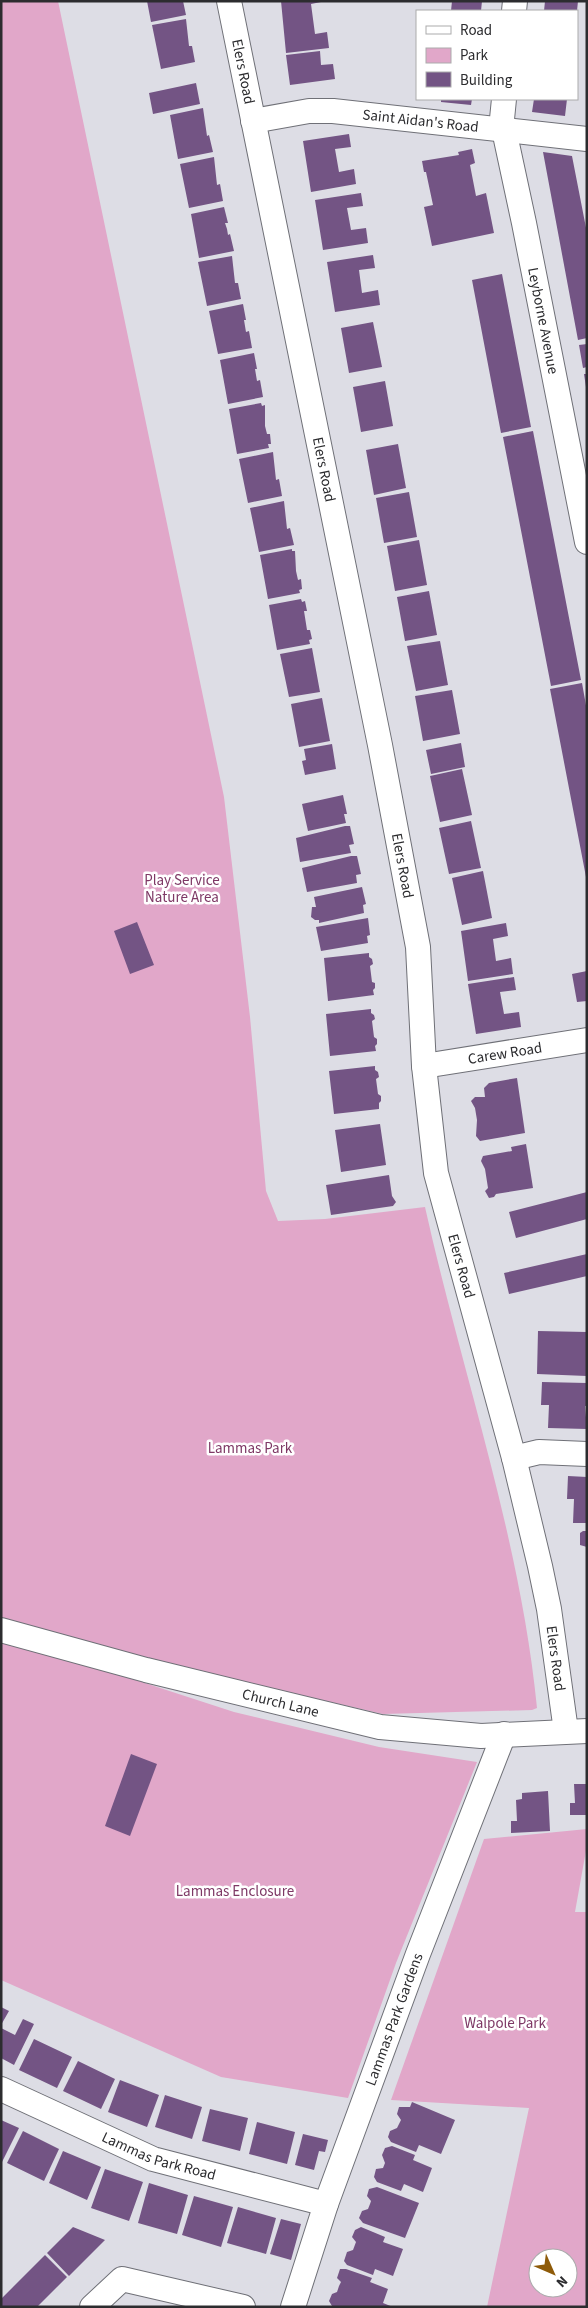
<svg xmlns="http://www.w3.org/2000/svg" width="588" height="2308" font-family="'Source Sans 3',sans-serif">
<rect width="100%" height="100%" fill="#dddde5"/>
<path fill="#e1a7c9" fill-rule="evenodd" d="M1,1h57l166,796 26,220 16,174 12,30 47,-2 100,-12c37,167 95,329 112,501l-5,2 -149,4 -320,-73 -62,-19z
M1,1641l110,31 123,40 145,35 98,15 -81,201 -48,135 -127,-21 -220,-97z
M587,1829v16l-12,67h12v395h-100l42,-199 -138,-8 93,-261zM538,2258h30v30h-30z"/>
<path fill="#735484" d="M147,1h36l3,14 -35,7z
M281,1h45l-15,3 4,30 12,-2 2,16 -43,5z
M452,1h30l-1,10h-30z
M545,1h33l-1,10h-33z
M186,19l3,27h3l3,16 -34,7 -9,-44z
M320,51l1,14 12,-1 2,15 -45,6 -4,-30z
M196,83l4,21 -47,10 -4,-21z
M441,99h31l-1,6 -30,-3z
M534,99h33l-2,17 -33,-4z
M203,108l4,28 2,-1 4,17 -35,7 -8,-44z
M349,134l2,13 -16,2 4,23 15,-3 2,15 -45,8 -8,-51z
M472,149l3,14 -5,2 6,31 10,-3 8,40 -62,13 -8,-39 9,-2 -7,-33h-2l-2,-11 37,-6 -1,-3z
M543,152l29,4 15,77v105l-9,2z
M214,157l3,28 3,-1 3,17 -34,7 -9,-44z
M361,193l2,13 -16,2 4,22 15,-2 2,15 -45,7 -8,-50z
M224,207l4,16h-3l2,6 1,6 2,-1 4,17 -35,7 -8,-44z
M373,255l2,13 -16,2 3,23 16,-3 2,15 -45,7 -8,-50z
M232,256l3,27h3l3,16 -34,7 -9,-44z
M502,274l29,153 -30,6 -29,-153z
M243,304l3,16h-2l2,12 3,-1 3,17 -34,6 -9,-43z
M373,322l9,45 -33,6 -8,-45z
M587,344v23l-4,1 -4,-23z
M254,353l3,16h-2l2,12 3,-1 3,17 -35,7 -8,-44z
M584,374h3v13h-1z
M385,381l8,45 -32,6 -8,-45z
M261,403l1,3 3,-1v21l2,8h3l1,10h-3l1,4 -32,6 -8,-45z
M533,431l48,249 -30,6 -48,-249z
M398,444l8,44 -32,7 -8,-45z
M273,452l3,28 3,-1 3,17 -34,7 -9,-44z
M409,492l8,45 -33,6 -8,-45z
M284,501l3,28 3,-1 4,17 -35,7 -9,-44z
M419,540l8,45 -32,6 -8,-45z
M292,549v2h3l1,20 2,9 3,-1 1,10 -3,1 1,3 -32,6 -8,-44z
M429,591l8,44 -32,6 -8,-44z
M301,599l1,3 3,-1 2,10h-3l3,19h3l2,9 -3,1 1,4 -33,6 -8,-45z
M440,641l8,44 -32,6 -9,-45z
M312,648l8,44 -31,5 -9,-43z
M582,683l5,28 -1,166 -36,-188z
M452,690l8,44 -37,7 -8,-45z
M322,698l8,43 -31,6 -8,-43z
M461,743l4,24 -34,7 -5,-24z
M332,744l4,25 -31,6 -3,-14 4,-1 -2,-11z
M462,769l10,46 -32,7 -10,-46z
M343,795l4,19h-3l2,9 -38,8 -6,-27z
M471,821l10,47 -32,6 -10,-46z
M345,826h5l4,18 -5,1 2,8 -51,9 -4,-24z
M351,856h6l4,18 -5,1 1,8 -50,9 -5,-24z
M483,871l9,47 -30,7 -10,-47z
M362,887l4,17 -3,1 1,8 -45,10v-3h-4l-4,-3 1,-10h4l-2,-10z
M368,918l2,17 -3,1 1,7 -47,8 -5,-24z
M137,922l17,43 -24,9 -16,-43z
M506,923l2,13 -15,3 3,22 15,-3 2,16 -45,7 -7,-50z
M369,953v4l3,2 1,5 -3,2 2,16 3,1v5l-2,2 1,5 -46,6 -4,-43z
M587,971v30l-10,1 -5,-28z
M514,977l2,13 -16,2 4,22 15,-2 2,15 -45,7 -8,-50z
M371,1009v4l3,2 1,4 -3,2 2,16 3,2v5l-2,2 1,5 -46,5 -4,-42z
M375,1066v4l3,2 1,5 -3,2 2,15 3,2v5l-2,2v6l-45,5 -5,-43z
M517,1078l8,55 -45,8 -4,-5 1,-16 -2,-12 -4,-7 4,-4h10l-1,-9 5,-5z
M380,1124l6,41 -45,7 -6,-42z
M526,1144l7,44 -37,6 -2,3 -5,1 -4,-7 3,-3 -3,-19 -4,-8 2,-5 29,-5 -1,-4z
M389,1175l3,21 4,6 -3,4 -62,9 -5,-30z
M587,1192v27l-71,19 -7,-26z
M587,1254v22l-78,18 -5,-21z
M538,1331l49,1v44l-50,-2z
M542,1382l45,1v23h-2l2,23 -39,-1 1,-23h-8z
M568,1476l19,1v46h-14l1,-24h-7z
M583,1531h4v16l-7,-2v-12z
M131,1754l26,10 -27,72 -25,-10z
M574,1784h13v31h-17v-12h5z
M548,1791l2,40 -39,2v-12h6l-1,-21 6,-1v-6z
M1,2007l8,4 -8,14z
M23,2019l11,5 -20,41 -13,-7v-30l14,7z
M34,2039l38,18 -15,31 -38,-18z
M78,2061l37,18 -14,30 -38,-18z
M120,2080l39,15 -12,32 -39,-15z
M165,2095l37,12 -10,32 -37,-12z
M412,2102l43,18 -14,34 -22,-9 -3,7 -25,-10 -3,-5 2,-6 7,-3 4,-8 -4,-6 2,-7h11z
M210,2109l38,9 -8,33 -38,-10z
M1,2120l18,8 -18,36z
M257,2122l38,10 -8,32 -38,-10z
M23,2131l36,18 -15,32 -37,-18z
M303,2134l25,6 -3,12 -6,-1 -5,19 -19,-5z
M392,2146l23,9 -2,5 19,8 -9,24 -19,-8 -3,7 -24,-9 -3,-5 2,-8 7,-1 2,-5 -3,-8 3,-7z
M63,2151l38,16 -14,33 -38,-17z
M105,2169l38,13 -14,39 -38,-13z
M149,2183l39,12 -11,39 -39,-11z
M377,2187l42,16 -14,35 -42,-15 -4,-5 3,-7 6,-2 2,-5 1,-3 -4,-5 2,-7z
M194,2196l39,11 -12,40 -39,-12z
M238,2207l38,11 -10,36 -39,-11z
M281,2219l20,5 -10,36 -21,-6z
M73,2227l32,13 -36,36 -22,-23z
M361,2227l24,10 -2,5 20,7 -10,27 -18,-7 -2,6 -26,-10 -3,-4 3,-9 6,-2 3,-8 -4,-5 3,-7z
M45,2255l22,22 -30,30h-36v-8z
M340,2269h6l26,9 -2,4 18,7 -5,14 10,4 -61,-1 -3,-5 3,-7 5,-2 2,-6 2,-4 -4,-4z"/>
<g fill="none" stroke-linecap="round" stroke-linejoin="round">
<defs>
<g id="street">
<path id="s1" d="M229,1l151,744 38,202 6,119 12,107 78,285 26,108 9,43 17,122"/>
<path d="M514,11l1,-10"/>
<path id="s2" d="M504,99l-2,20 2,11 20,93 63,319"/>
<path id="s3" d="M253,121l56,-10h24l254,28"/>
<path id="s4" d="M424,1066l163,-26"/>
<path d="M514,1458l25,-6 48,2"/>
<path id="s5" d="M1,1630l145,40 234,57 101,9 106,-5"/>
<path id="s6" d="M1,2089l152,70 173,45"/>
<path d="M92,2307l30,-28 121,28"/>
<path id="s7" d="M293,2307l33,-103 92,-250 86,-220"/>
</g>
</defs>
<use href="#street" stroke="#6f7077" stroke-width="26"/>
<use href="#street" stroke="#fff" stroke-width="24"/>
</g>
<g text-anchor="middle" stroke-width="5" stroke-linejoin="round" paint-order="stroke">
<g font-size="15" fill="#2c2c2f" stroke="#fff">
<text dy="5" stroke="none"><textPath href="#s1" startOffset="72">Elers Road</textPath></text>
<text dy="5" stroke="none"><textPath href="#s3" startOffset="169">Saint Aidan's Road</textPath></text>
<text dy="5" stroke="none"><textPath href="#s2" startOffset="226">Leyborne Avenue</textPath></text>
<text dy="5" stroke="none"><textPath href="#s1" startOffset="478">Elers Road</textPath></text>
<text dy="5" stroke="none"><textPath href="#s1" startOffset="882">Elers Road</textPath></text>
<text dy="5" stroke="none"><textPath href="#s4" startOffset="82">Carew Road</textPath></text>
<text dy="5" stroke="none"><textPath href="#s1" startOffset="1288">Elers Road</textPath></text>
<text dy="5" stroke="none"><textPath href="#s1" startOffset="1692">Elers Road</textPath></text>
<text dy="5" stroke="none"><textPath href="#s5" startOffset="289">Church Lane</textPath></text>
<text dy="5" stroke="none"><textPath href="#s7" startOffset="305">Lammas Park Gardens</textPath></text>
<text dy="5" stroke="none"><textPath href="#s6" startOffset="172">Lammas Park Road</textPath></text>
</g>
<g font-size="15" fill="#7e3865" stroke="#fff">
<text x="182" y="885">Play Service<tspan x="182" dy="17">Nature Area</tspan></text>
<text x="250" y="1453">Lammas Park</text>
<text x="235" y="1896">Lammas Enclosure</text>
<text x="505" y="2028">Walpole Park</text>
</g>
</g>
<rect width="588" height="2308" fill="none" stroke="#2c2c2f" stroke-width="5"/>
<rect x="416" y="10" width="162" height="90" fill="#ffffff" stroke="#ababac"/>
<rect x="426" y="26" width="25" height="8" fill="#ffffff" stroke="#ababac"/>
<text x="460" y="35" font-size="15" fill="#2c2c2f">Road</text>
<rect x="426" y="48" width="25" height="15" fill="#e1a7c9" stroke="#ababac"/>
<text x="460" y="60" font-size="15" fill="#2c2c2f">Park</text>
<rect x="426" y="72" width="25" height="15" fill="#735484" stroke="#ababac"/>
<text x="460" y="85" font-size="15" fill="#2c2c2f">Building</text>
<g transform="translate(553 2273) rotate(135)"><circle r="24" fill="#ffffff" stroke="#ababac"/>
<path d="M0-4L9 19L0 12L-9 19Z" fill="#8e5b09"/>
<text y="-8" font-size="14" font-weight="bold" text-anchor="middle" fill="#2c2c2f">N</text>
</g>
</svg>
